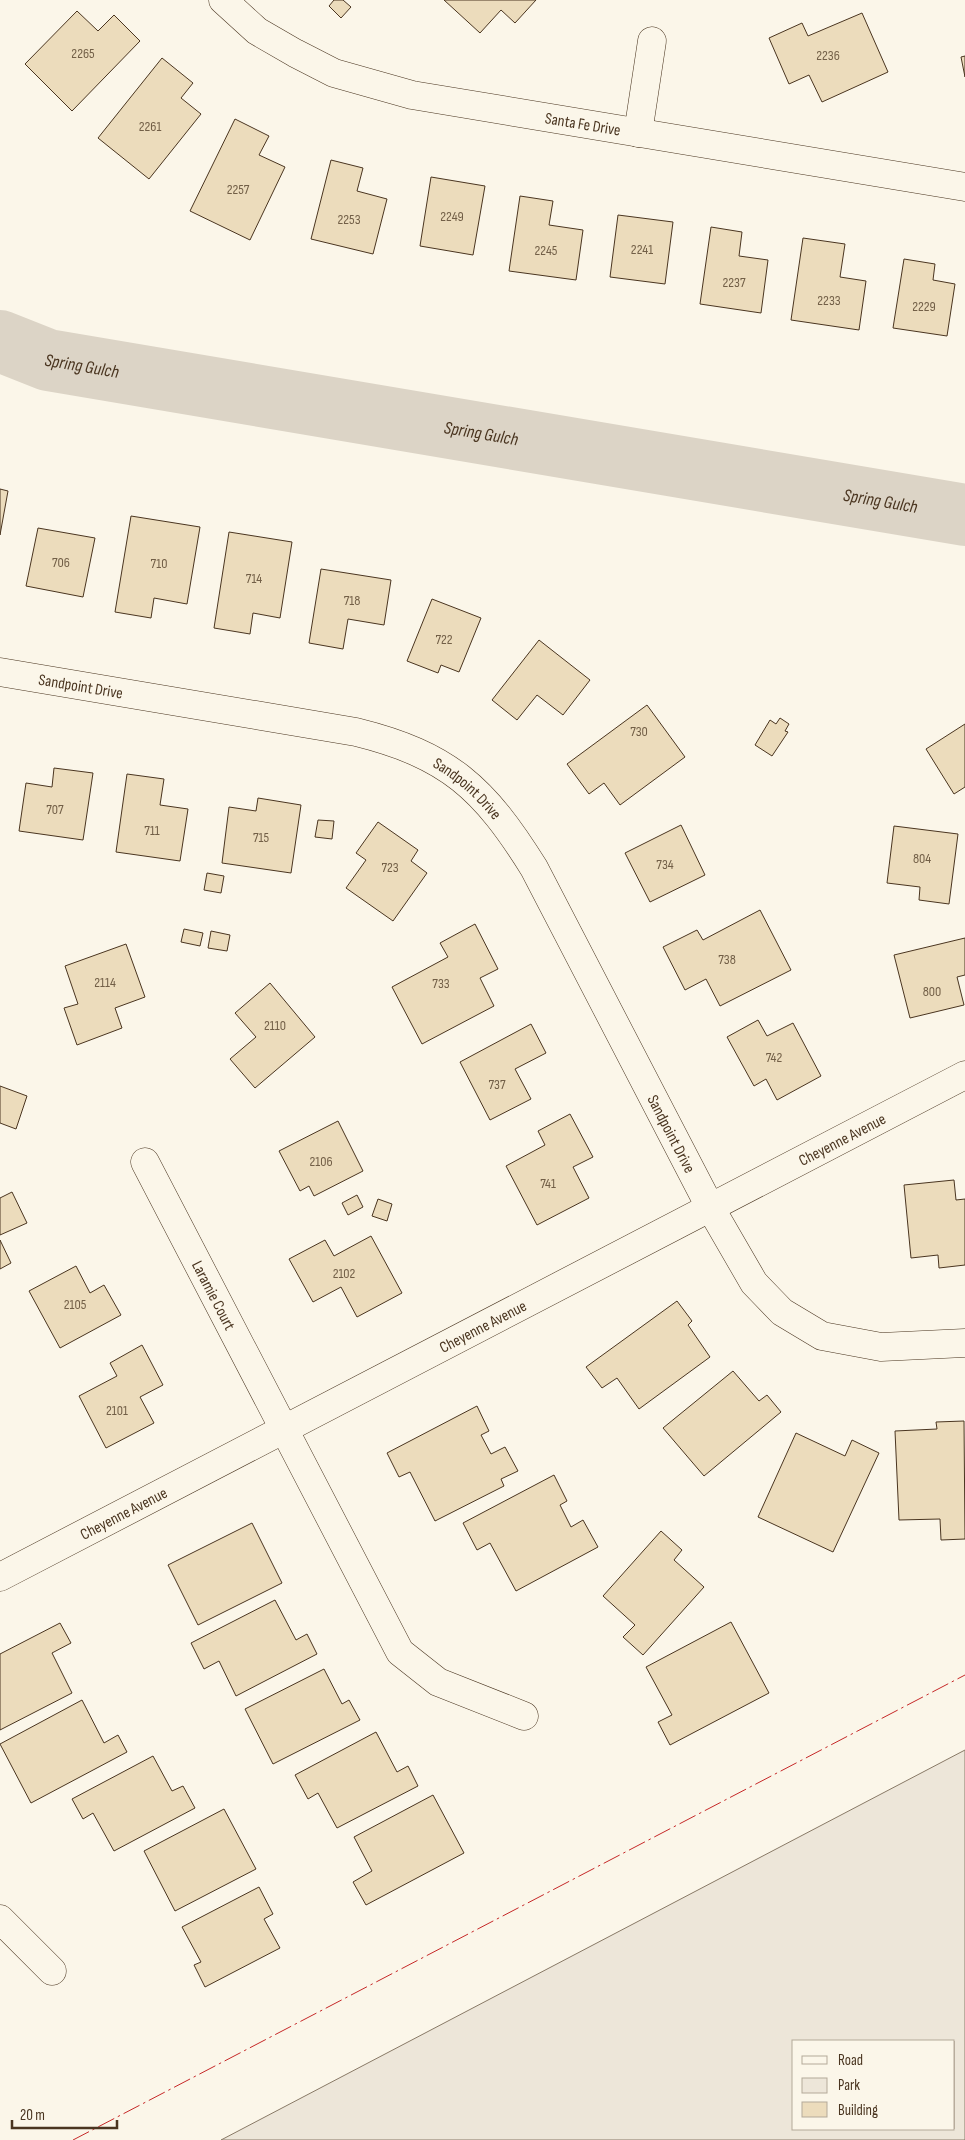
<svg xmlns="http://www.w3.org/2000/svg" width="965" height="2140" font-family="'Sofia Sans Condensed',sans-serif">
<rect width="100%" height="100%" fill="#fbf6e9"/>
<path fill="#ede6d9" stroke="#887966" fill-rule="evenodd" d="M965,1750v390h-744zM794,2041h160v88h-160z"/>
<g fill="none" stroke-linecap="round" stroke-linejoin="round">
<path stroke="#dcd4c6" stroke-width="62" id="s1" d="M0,341l48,19 917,155"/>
</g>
<path fill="#ecdcbc" stroke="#4a3520" d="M334,0h9l8,7 -10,11 -12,-12z
M444,0h92l-21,23 -14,-13 -21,23z
M77,11l21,20 16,-16 26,26 -68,70 -47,-47z
M862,13l26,59 -66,30 -13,-27 -20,9 -20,-46 33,-15 6,13z
M965,56v21l-4,-20z
M162,58l31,25 -12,15 20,16 -52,65 -51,-41z
M235,119l34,17 -10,19 26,12 -35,73 -60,-29z
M331,160l32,8 -6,23 30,8 -14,55 -62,-15z
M431,177l54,9 -12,69 -53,-9z
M520,196l33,5 -4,24 34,5 -7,50 -67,-9z
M618,215l55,7 -8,62 -55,-7z
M711,227l31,5 -3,24 29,4 -7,53 -61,-9z
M803,238l42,6 -5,33 26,4 -7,49 -68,-10z
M904,259l31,5 -2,16 22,4 -8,52 -54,-8z
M0,489l8,2 -8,44z
M131,516l69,11 -13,77 -33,-6 -3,20 -36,-6z
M38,528l57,10 -12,59 -57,-11z
M229,532l63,10 -12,76 -27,-5 -3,21 -36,-6z
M321,569l70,11 -7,45 -36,-6 -5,30 -34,-6z
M432,599l49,19 -22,54 -18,-7 -3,8 -31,-12z
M539,640l51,40 -27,35 -26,-20 -20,25 -25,-20z
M647,705l38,52 -65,48 -16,-22 -15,11 -22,-30z
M780,718l9,6 -4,7 3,1 -16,24 -17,-11 15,-25 6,4z
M965,724v63l-11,7 -28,-45z
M54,768l39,5 -10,67 -64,-9 7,-48 26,4z
M127,774l37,5 -4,26 28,4 -8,52 -64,-9z
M258,798l43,7 -10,68 -69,-10 7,-56 27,4z
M318,820l16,1 -2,18 -17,-2z
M378,822l40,28 -7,11 16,12 -34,48 -47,-33 20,-28 -10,-7z
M681,825l24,50 -55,27 -25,-49z
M894,826l64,8 -9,70 -30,-4 1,-13 -33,-4z
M207,873l17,3 -3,17 -17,-3z
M760,910l31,60 -71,36 -14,-27 -21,11 -22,-43 34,-17 6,10z
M475,924l23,45 -18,9 14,28 -72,38 -30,-57 56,-30 -8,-14z
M184,929l19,4 -3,13 -19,-4z
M211,931l19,4 -3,16 -19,-3z
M965,938v37l-8,2 7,28 -54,13 -16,-63z
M126,944l19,53 -30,11 7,20 -45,17 -13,-37 14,-4 -13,-38z
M270,983l45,54 -60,51 -25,-29 26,-22 -21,-24z
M758,1020l9,16 26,-13 28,53 -44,24 -11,-21 -12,7 -27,-49z
M531,1024l15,29 -31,16 16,30 -41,21 -30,-58z
M0,1086l27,10 -11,33 -16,-6z
M570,1114l23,43 -20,10 16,31 -52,27 -31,-59 39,-21 -7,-14z
M338,1121l25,50 -49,25 -5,-10 -9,5 -21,-40z
M954,1180l2,20 9,-1v66l-26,3 -1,-13 -27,3 -7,-73z
M12,1192l15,31 -27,12v-37z
M357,1195l6,12 -15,8 -6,-12z
M378,1199l14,5 -5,17 -15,-5z
M371,1236l31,57 -45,24 -16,-30 -28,15 -24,-43 36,-19 9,16z
M0,1240l11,23 -11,6z
M76,1266l14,27 14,-8 17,30 -61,33 -31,-57z
M677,1301l15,20 -4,4 22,32 -71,52 -22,-31 -15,10 -16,-21z
M142,1345l21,40 -23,12 14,26 -48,25 -27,-52 38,-20 -7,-13z
M733,1371l26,30 8,-6 14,17 -77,64 -41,-48z
M477,1406l12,25 -8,4 10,19 14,-7 13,24 -17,8 3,7 -69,35 -25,-49 -11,5 -12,-24z
M964,1421l1,118 -24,1 -1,-21 -41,1 -4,-89 42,-2 -1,-7z
M796,1433l49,23 7,-16 27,13 -46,99 -75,-35z
M554,1475l13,26 -7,4 11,22 12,-7 15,27 -82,44 -26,-48 -13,7 -14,-27z
M252,1523l30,60 -84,42 -30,-60z
M661,1531l21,19 -8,10 30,27 -61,68 -20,-18 12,-12 -32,-29z
M275,1600l21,40 11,-6 10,20 -81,42 -17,-35 -15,8 -13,-26z
M731,1622l38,71 -99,52 -12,-23 14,-7 -26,-48z
M60,1623l11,20 -19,10 20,40 -72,37v-76z
M324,1669l18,35 7,-4 11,20 -87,44 -28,-55z
M82,1700l22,43 14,-8 9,17 -96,51 -31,-59z
M376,1732l21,40 11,-6 10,20 -81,42 -19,-35 -10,6 -13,-24z
M153,1756l19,35 11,-5 12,22 -81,43 -21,-38 -10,6 -11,-20z
M433,1795l31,58 -98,52 -13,-23 19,-11 -18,-34z
M224,1809l32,60 -81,42 -31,-60z
M259,1887l14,27 -9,5 16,29 -75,39 -11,-22 7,-3 -19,-35z"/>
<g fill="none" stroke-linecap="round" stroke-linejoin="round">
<defs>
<g id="street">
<path id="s2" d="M223,0l34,31 38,22 39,20 78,22 553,92"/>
<path d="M638,133l14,-92"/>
<path id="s3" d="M0,672l356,60c93,23 128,56 178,136l176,339 44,76 28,29 40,24 59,11 84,-4"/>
<path id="s4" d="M145,1162l255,490 38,30 86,34"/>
<path id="s5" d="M0,1577l965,-502"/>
<path d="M0,1919l52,52"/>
</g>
</defs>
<use href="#street" stroke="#4a3520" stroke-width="29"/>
<use href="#street" stroke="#fbf6e9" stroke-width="28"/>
<path stroke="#c62828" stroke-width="1" stroke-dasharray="18 4 2.5 4" stroke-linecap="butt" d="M73,2140l892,-465"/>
</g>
<g text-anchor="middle" stroke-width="4" stroke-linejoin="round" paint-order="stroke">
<g font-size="14" fill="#725f47">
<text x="83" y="58">2265</text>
<text x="828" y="60">2236</text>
<text x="150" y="131">2261</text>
<text x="238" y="194">2257</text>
<text x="452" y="221">2249</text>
<text x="349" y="224">2253</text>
<text x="642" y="254">2241</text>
<text x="546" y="255">2245</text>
<text x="734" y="287">2237</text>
<text x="829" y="305">2233</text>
<text x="924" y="311">2229</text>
<text x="61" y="567">706</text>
<text x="159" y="568">710</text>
<text x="254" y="583">714</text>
<text x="352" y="605">718</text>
<text x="444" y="644">722</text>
<text x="639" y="736">730</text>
<text x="55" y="814">707</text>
<text x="152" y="835">711</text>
<text x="261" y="842">715</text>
<text x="922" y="863">804</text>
<text x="665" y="869">734</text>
<text x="390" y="872">723</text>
<text x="727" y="964">738</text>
<text x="105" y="987">2114</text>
<text x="441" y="988">733</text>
<text x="932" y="996">800</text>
<text x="275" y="1030">2110</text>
<text x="774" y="1062">742</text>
<text x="497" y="1089">737</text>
<text x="321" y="1166">2106</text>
<text x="548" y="1188">741</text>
<text x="344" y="1278">2102</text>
<text x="75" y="1309">2105</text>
<text x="117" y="1415">2101</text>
</g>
<g font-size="16" fill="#4a3520" stroke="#fbf6e9">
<text dy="6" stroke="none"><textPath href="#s2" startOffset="388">Santa Fe Drive</textPath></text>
<text dy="6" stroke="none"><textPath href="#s3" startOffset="82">Sandpoint Drive</textPath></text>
<text dy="6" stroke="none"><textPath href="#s3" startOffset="488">Sandpoint Drive</textPath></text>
<text dy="6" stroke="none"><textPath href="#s3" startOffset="892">Sandpoint Drive</textPath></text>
<text dy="6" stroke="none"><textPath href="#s5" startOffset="949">Cheyenne Avenue</textPath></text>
<text dy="6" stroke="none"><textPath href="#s4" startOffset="150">Laramie Court</textPath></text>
<text dy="6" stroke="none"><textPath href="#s5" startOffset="544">Cheyenne Avenue</textPath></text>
<text dy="6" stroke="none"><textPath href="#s5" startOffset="139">Cheyenne Avenue</textPath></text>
</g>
<g font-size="18" font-style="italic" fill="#4a3520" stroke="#fbf6e9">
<text dy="6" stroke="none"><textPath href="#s1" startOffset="86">Spring Gulch</textPath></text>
<text dy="6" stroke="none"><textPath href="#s1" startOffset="491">Spring Gulch</textPath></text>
<text dy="6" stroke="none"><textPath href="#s1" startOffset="896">Spring Gulch</textPath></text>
</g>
</g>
<rect x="792" y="2040" width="162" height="90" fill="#fbf6e9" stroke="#b4a999"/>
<rect x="802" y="2056" width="25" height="8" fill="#fbf6e9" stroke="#b4a999"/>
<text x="838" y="2065" font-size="15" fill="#4a3520">Road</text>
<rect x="802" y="2078" width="25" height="15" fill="#ede6d9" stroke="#b4a999"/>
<text x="838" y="2090" font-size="15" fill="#4a3520">Park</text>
<rect x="802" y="2102" width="25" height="15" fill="#ecdcbc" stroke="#b4a999"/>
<text x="838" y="2115" font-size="15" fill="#4a3520">Building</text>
<path d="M12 2120v8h105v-8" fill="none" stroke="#4a3520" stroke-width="2.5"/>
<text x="20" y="2120" font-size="15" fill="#4a3520" stroke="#fbf6e9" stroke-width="4" paint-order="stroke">20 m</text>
</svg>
